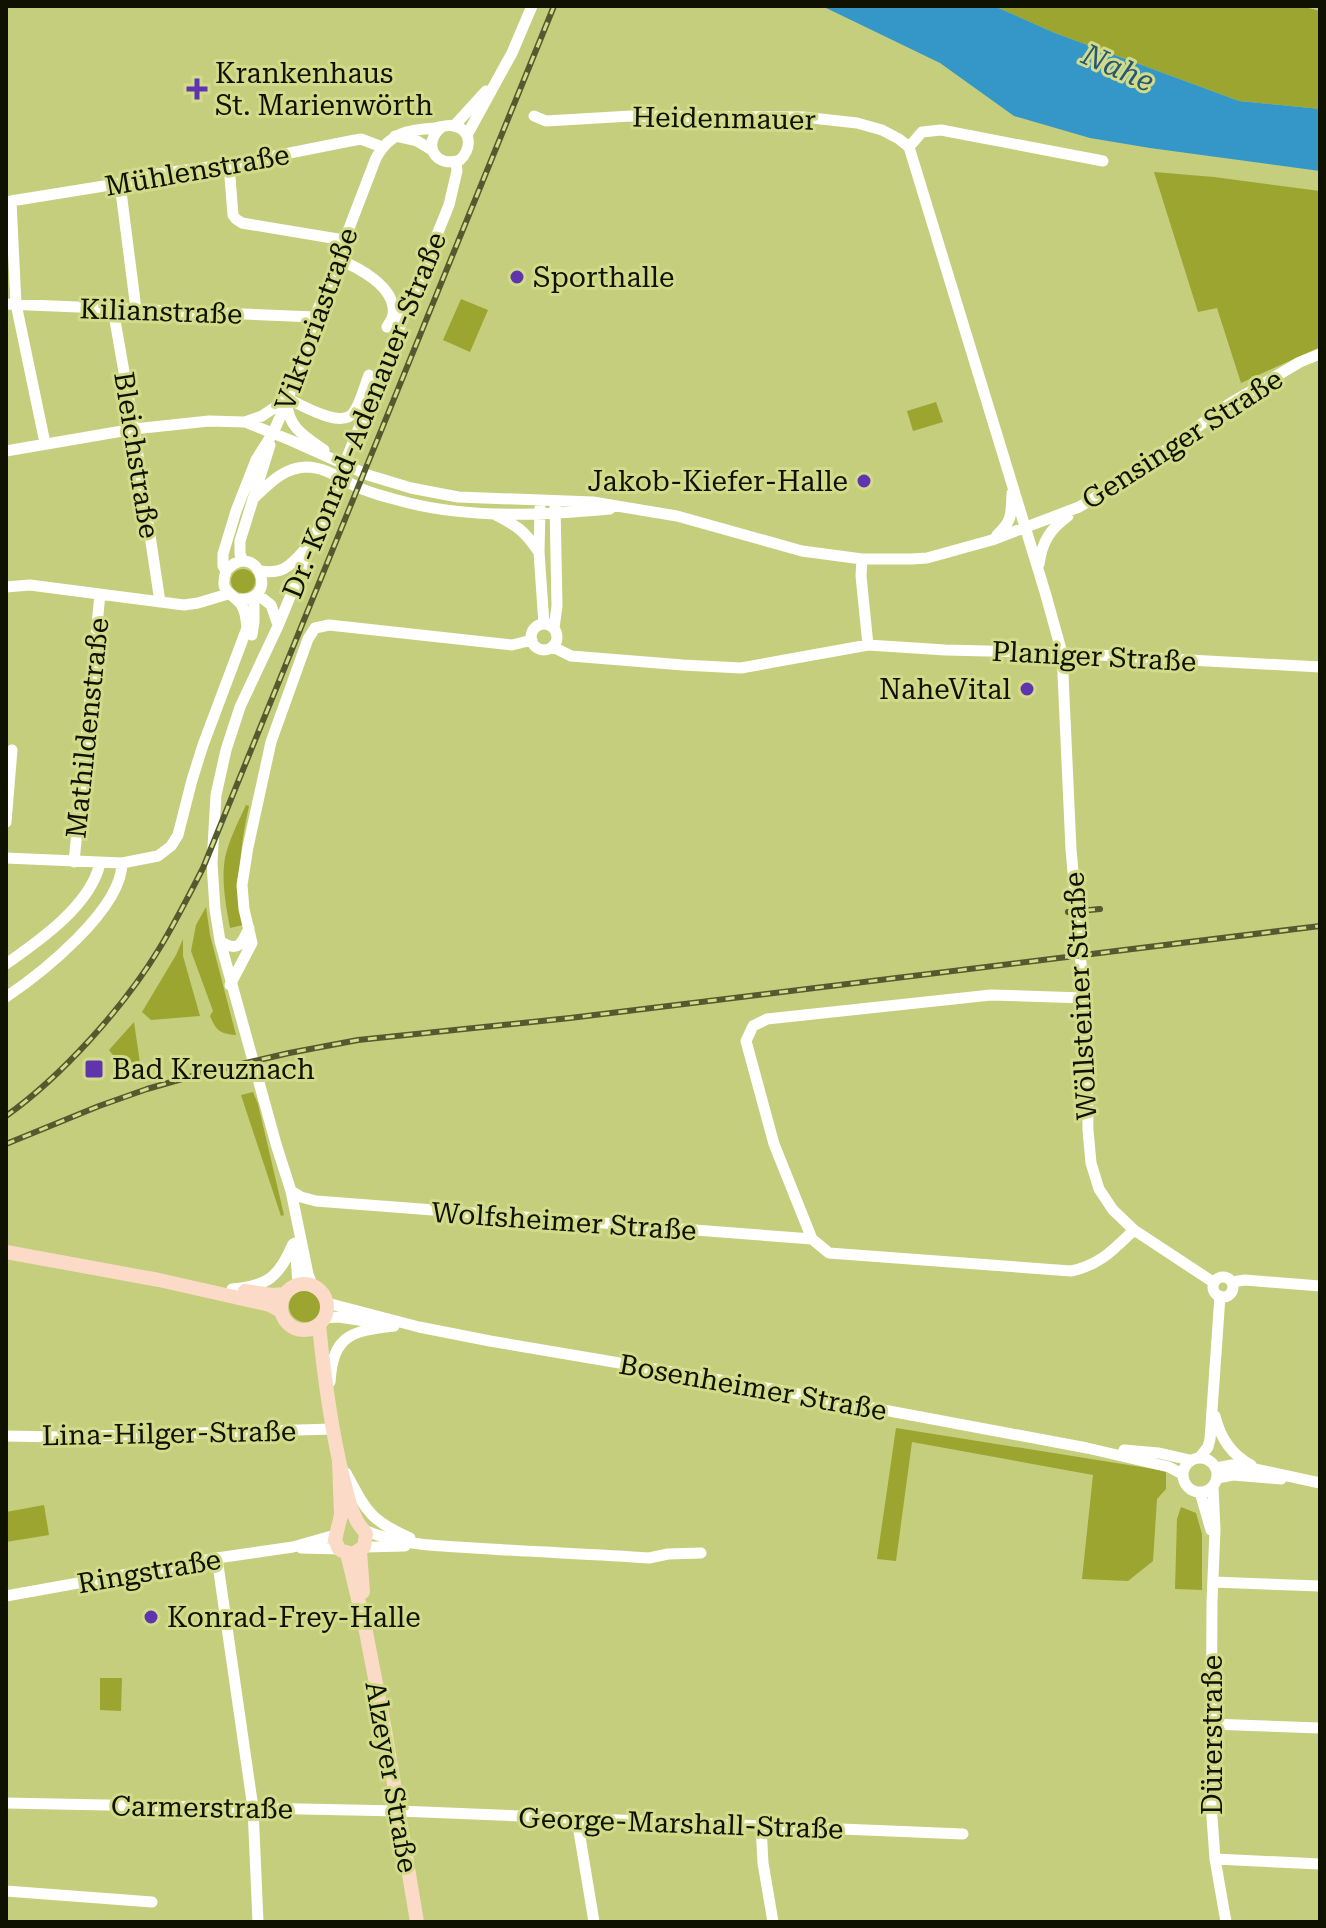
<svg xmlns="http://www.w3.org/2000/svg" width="1326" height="1928" font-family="'Roboto Serif',serif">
<rect width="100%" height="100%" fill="#c4ce7c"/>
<path fill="#9ba530" d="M994,6h307l19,5v98l-81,-8 -184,-68z
M1154,172l60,5 106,14v156l-79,36 -24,-75 -19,4z
M461,299l27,11 -18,42 -27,-12z
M936,402l7,20 -30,9 -6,-20z
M231 581a12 12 0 1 1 24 0a12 12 0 1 1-24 0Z
M246,805l3,1c-9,41 -13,78 -6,119l-13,3c-4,-22 -9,-48 -5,-70 4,-18 13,-36 21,-53z
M206,907l4,28 26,100c-16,-1 -20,-5 -26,-19l3,-5 -22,-60 5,-26z
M183,939v17l17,60 -49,4 -9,-8 34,-57z
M134,1022l6,41 -16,6 -15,-19z
M253,1092l5,12 26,111 -3,1 -40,-121z
M289 1306a16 16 0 1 1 32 0a16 16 0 1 1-32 0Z
M896,1428l270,43v18l-9,10 -4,62 -25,20 -46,-2 11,-104 -181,-33 -16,119 -19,-2z
M44,1505l5,30 -43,7v-30z
M1181,1507l15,6 6,21v56l-27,-1 2,-70z
M100,1678h22l-1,33 -21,-1z"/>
<path fill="#3497c7" d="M822,6h172l61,27 184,68 81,8v62l-170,-23 -60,-10 -76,-22 -74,-53z"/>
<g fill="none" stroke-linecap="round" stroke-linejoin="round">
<path stroke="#fff" stroke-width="11" d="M534,116l12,5 85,-5 172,1 54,6 25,7 17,9 10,8 136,445 17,61 9,196 13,149 3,68 1,64 3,33 8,26 14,21 21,20 79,52
M454,126l32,-35
M467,135l45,-82 20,-47
M395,136l22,5 15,9
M909,147l13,-15 19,-2 162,31
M229,165l4,50 3,4 6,4 102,17
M120,184l16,125
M337,259c21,8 60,28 56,56 -1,5 -4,8 -6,12
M6,304l309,13
M113,309l21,120 26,173
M288,399c14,6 54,31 66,13 7,-10 10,-25 15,-37
M287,403c1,25 19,34 37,47
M245,422l17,-6 25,-17
M45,443l-29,-139 -5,-103 124,-20 8,-5 65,-9 7,1 14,-3 121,-24 11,-2 21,8
M6,451l128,-22 75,-8 36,1 45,18 78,35 43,13 47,9 135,5 84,14 125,35 60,8h50l15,-1 65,-18 87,-33 47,-28 103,-75 71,-42 20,-8
M255,497c15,-14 28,-29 51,-30 21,0 37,14 56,22 15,6 31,10 47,14 64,16 136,12 201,6
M540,508l-1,44 5,72
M494,514c22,11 31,17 44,37
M997,535c16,-15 14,-21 15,-42
M862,559l-1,17 7,69
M243,561l-3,-7v-13l30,-96
M1039,564c3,-22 11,-35 29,-48
M226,571c30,-35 57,33 11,28
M260,571c26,4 32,-8 49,-26
M6,587l24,-2 154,20 14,-2 30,-9
M257,594l14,11 7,20
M531 637a13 13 0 1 1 26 0a13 13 0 1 1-26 0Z
M554,628l3,-22 -2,-101
M252,635l2,-13v-25
M553,647l18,9 112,9 58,3 127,-23 77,5 117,3 258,14
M6,822l6,-72
M6,858l116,5 36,-7 13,-10 7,-11 14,-55 11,-35 44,-117c-1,-10 -2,-21 -9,-27 -11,-11 -18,-11 -12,-30l-3,-5v-12l13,-43 20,-51 17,-27 15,-34 27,-82 61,-159c14,-26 32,-28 59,-30 6,-1 13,-4 19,-2 19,4 17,24 6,34 -25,9 -39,-17 -18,-33
M74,862l26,-268
M220,941c18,12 22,3 29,-13
M6,964c33,-23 85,-59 94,-101
M230,985l22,-42 -8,-34 -2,-24 6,-38 23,-105 37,-103 7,-11 14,-3 183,20 20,-5
M6,997c36,-24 116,-88 116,-134
M1084,998l-93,-3 -224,24 -14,7 -7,15 28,103 38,95 17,14 242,18c29,-6 42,-21 63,-41
M291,1191l10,6 15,4 496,38
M295,1243l3,41
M1213 1287a10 10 0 1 1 20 0a10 10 0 1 1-20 0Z
M1232,1282l13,-2 75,6
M312,1285l-4,-11 -17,-83 -15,-47 -56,-203 -5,-32 -3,-46 4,-68 10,-45 14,-43 38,-81 36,-87 135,-334 8,-34 -1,-9
M232,1289c36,-3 47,-12 61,-45
M327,1303l92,24 71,14 271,46 326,61 82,19 13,7
M324,1318l15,-1 39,6
M330,1382c3,-47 21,-51 64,-56
M1215,1416c5,21 17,39 36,49
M6,1436l54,1 273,-8
M1124,1450l35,3 31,7
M1200,1457l8,-10 2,-8 10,-143
M1183 1475a17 17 0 1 1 34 0a17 17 0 1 1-34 0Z
M1216,1468l16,-3 9,1 79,17
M346,1473c20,37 23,47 64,65
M1217,1478l16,-3 48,4
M1213,1487l2,43 -3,72 -1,201 4,56 11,63
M1200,1492l11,38
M364,1530c34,15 74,16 110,18 58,4 117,6 175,10l19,-4 33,-1
M364,1547l41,-1
M301,1548l38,1
M217,1558l36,250 5,114
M1213,1582l107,4
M6,1596l211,-38 76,-11 42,-12
M1211,1724l109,4
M6,1803l393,8 564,23
M577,1819l17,103
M761,1826l2,37 10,59
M1215,1859l105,5
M6,1891l146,11"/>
<path stroke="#fbdbc7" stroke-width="14" d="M6,1252l153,28 111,25 11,6
M281 1307a23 23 0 1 1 46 0a23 23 0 1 1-46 0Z
M245,1291l27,4 13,-1
M319,1325c5,51 12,103 24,153 4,14 6,28 13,41 2,6 7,9 10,15l-2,13 -11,7 -11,-3 -3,-2 -4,-9 6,-25 -2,-54
M360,1551l3,41
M347,1553l19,79 19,98 32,192"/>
<defs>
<path id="rail" d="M1068,912l32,-3
M6,1116c55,-39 118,-109 153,-167 16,-26 30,-54 44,-81l351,-862
M6,1144l93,-38 48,-17 56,-16 86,-20 69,-13 212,-22 750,-92"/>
</defs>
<use href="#rail" stroke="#54592f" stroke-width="6"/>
<use href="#rail" stroke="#d1db89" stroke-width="3" stroke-dasharray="9" stroke-linecap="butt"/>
</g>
<g fill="#5f35ad" stroke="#d1db89" stroke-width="3">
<path d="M193 77h8v8h8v8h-8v8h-8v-8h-8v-8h8z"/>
<circle cx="517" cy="277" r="8"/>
<circle cx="864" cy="481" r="8"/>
<circle cx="1027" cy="689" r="8"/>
<rect x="84" y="1059" width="20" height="20" rx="4"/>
<circle cx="151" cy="1617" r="8"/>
</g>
<g text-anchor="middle" stroke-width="6" stroke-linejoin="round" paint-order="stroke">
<g font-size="28" fill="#101200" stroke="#d1db89" text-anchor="start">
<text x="215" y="83">Krankenhaus<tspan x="215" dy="32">St. Marienwörth</tspan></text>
<text x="533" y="287">Sporthalle</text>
<text x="848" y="491" text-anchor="end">Jakob-Kiefer-Halle</text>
<text x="1011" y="699" text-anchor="end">NaheVital</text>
<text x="112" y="1079">Bad Kreuznach</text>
<text x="167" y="1627">Konrad-Frey-Halle</text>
</g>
<g font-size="28" fill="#101200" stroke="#d1db89">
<text transform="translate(724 118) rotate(1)" y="10">Heidenmauer</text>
<text transform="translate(197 170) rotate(-10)" y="10">Mühlenstraße</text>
<text transform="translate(161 311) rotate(2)" y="10">Kilianstraße</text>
<text transform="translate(316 319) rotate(-70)" y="10">Viktoriastraße</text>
<text transform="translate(364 415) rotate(-68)" y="10">Dr.-Konrad-Adenauer-Straße</text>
<text transform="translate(1182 439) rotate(-33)" y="10">Gensinger Straße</text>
<text transform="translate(137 455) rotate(81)" y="10">Bleichstraße</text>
<text transform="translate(1094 656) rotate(3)" y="10">Planiger Straße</text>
<text transform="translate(87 728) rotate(-84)" y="10">Mathildenstraße</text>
<text transform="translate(1080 996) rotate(-93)" y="10">Wöllsteiner Straße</text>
<text transform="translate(564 1221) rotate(4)" y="10">Wolfsheimer Straße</text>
<text transform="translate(753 1387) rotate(10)" y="10">Bosenheimer Straße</text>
<text transform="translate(169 1433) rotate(-1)" y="10">Lina-Hilger-Straße</text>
<text transform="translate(149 1571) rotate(-10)" y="10">Ringstraße</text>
<text transform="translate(1212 1735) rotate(-90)" y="10">Dürerstraße</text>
<text transform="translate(392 1777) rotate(80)" y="10">Alzeyer Straße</text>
<text transform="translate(202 1807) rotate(1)" y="10">Carmerstraße</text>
<text transform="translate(681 1823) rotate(2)" y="10">George-Marshall-Straße</text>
</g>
<g font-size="30" font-style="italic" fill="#265873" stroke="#d1db89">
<text transform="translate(1118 68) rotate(24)" y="10">Nahe</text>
</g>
</g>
<rect width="1326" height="1928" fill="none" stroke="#101200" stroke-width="16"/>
</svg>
